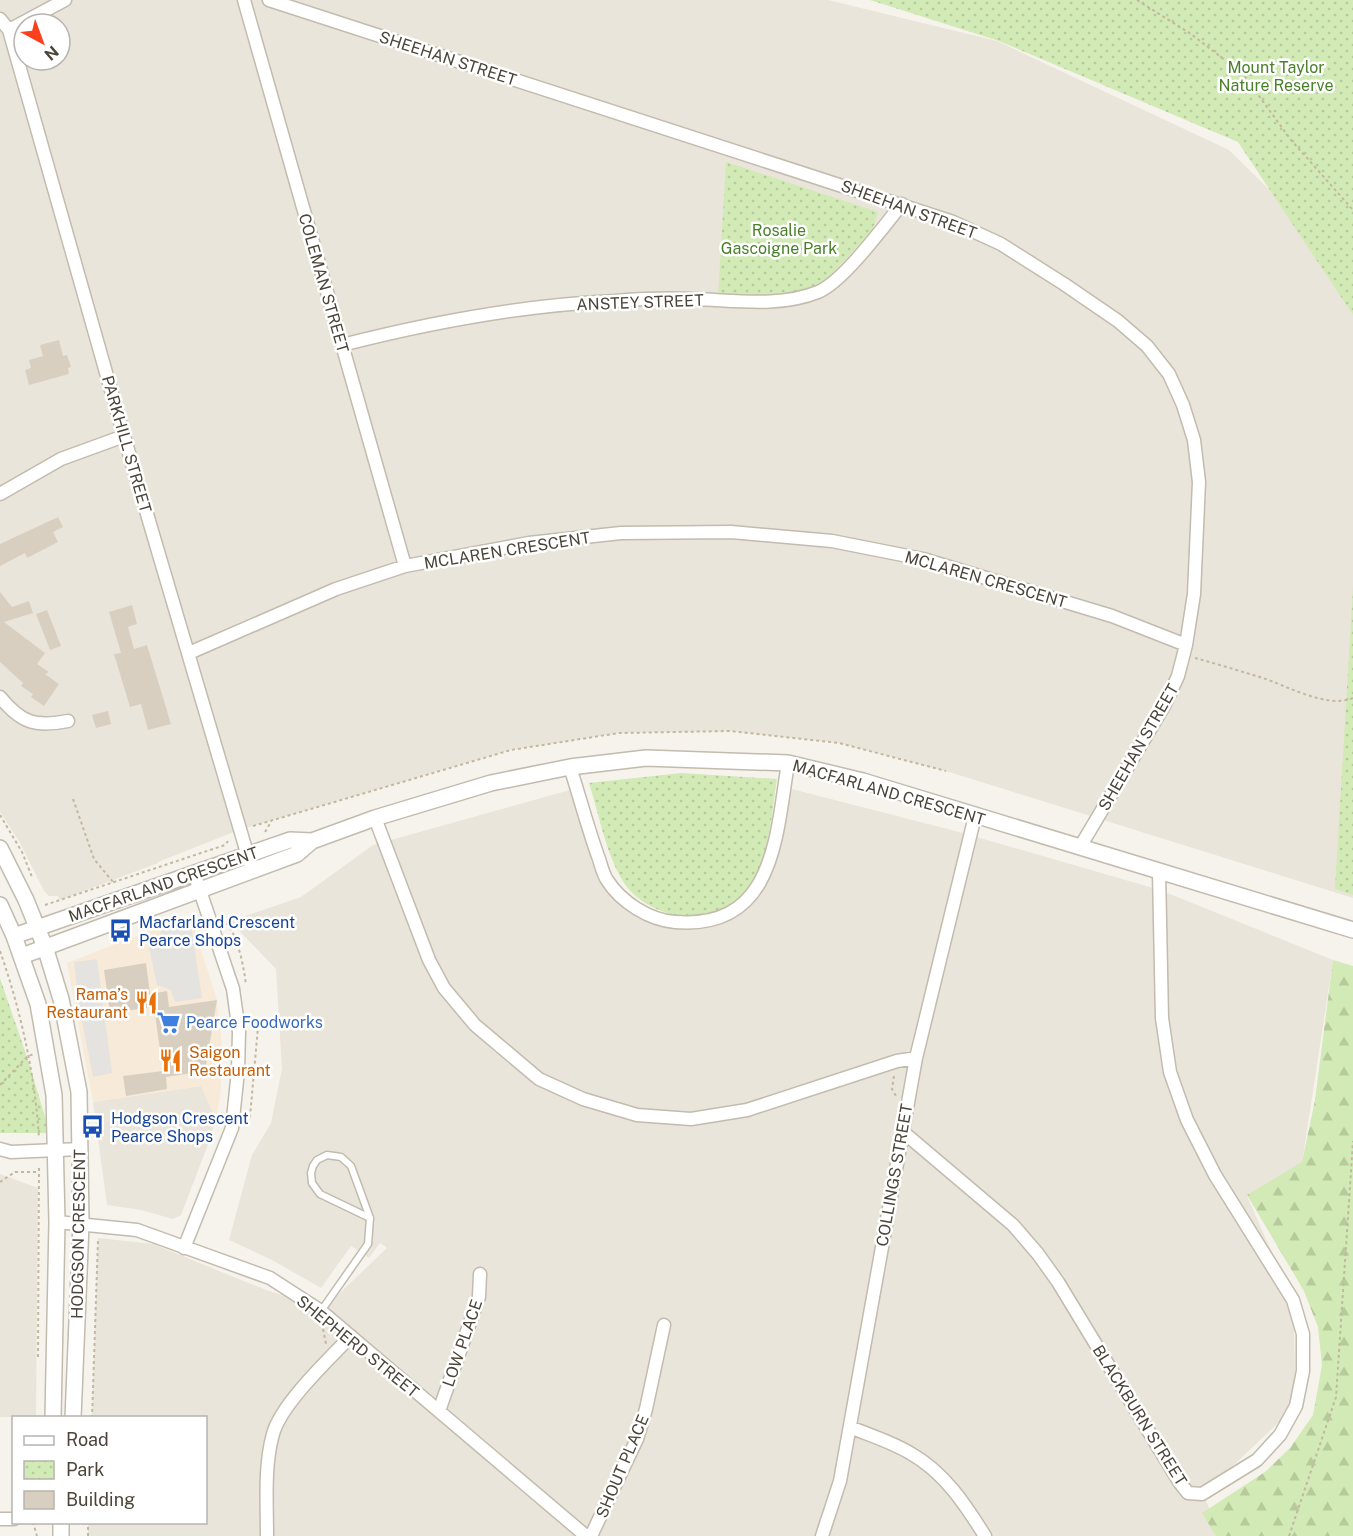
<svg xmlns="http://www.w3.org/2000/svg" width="1353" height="1536" font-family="'Public Sans',sans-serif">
<defs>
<pattern id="forest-firs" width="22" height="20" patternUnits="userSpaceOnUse" patternTransform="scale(1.5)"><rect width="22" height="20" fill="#d2eab5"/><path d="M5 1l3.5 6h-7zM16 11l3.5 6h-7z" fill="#b6ca9c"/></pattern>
<pattern id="park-dots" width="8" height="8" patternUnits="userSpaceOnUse" patternTransform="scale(1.5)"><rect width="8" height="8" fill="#d2eab5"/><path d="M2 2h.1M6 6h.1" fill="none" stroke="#b6ca9c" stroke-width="1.8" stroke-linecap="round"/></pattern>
</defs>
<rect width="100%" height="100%" fill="#f6f3ec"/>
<path fill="#eae5da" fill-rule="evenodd" d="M0,0h828l169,41 232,109 108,106 16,50v592l-407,-127 -107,-28 -109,-12 -111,2 -109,17 -271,80 -81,32v1l-98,37 -2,-4h-9l-5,-5 -25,-50 -19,-29zM24,24h36v36h-36z
M784,787l179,46 197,57 173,70 -31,203 -55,33 46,104 3,106 -93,88 19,42h-1134v-13l118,-1v-104l-114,-1 6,-179 55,6 113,46 42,13 13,8 66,-63 -7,-5 -11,15 -18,-12 -30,42 -49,-28 -43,-20 23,-85 19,-32 11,-54 -6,-100 -46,-48 71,-24 72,-52 204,-57 30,92 38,34 77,2 47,-52z
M201,1086l15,33 -7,23 -28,73 -8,4 -32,-9 -34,-5 -14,-103z
M0,1174l38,14 -2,229h-36z"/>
<path fill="#f7ead8" d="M183,918l9,4 25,78 6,54 -3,43 -4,22 -15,-33 -108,16 -26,-139z"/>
<path fill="url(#forest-firs)" d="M1333,960l20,6v570h-137l-14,-23 63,-41 25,-24 23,-33 9,-50 -4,-38 -14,-36 -57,-96 55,-33 13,-62z"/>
<path fill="url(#park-dots)" d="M870,0h483v315l-115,-173 -239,-101z
M726,162l152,50 -6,19 -52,55 -26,11 -76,-1z
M1353,587v308l-18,-6z
M681,773l96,6c-8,49 -8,119 -65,134 -14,3 -27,5 -41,1 -19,-5 -40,-17 -50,-36 -16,-28 -22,-64 -32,-95z
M0,978l27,79 23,76h-50z"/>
<path fill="#e5e3e0" d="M191,926l11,72 -27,4 -4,-12 -14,-5 -9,-42 4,-3h9l-1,-11z
M97,959l15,114 -19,4 -14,-72 -5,-43z"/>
<path fill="#d8cfc1" d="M59,340l4,16 4,-1 4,12 -3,1 1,6 -40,11 -4,-15 6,-2 -2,-8 14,-4 -3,-11z
M58,517l5,10 -10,5 5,10 -31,16 -2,-5 -25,13v-22z
M0,592l12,15 17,-6 4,12 -29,9 41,31 -8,11 12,8 -4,2 14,10 -15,22 -13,-9 2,-3 -12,-8 2,-3 -23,-21z
M132,605l5,19 -9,3 6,22 13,-4 24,79 -23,6 -7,-26 -11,3 -16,-53 7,-1 -12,-41z
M47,610l14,36 -11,4 -14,-36z
M108,711l3,13 -15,4 -4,-13z
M146,963l4,31 17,-3 2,16 48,-7 -12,71 -39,6 1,12 -41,7 -3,-20 40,-5 -9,-64 -44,6 -6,-43z"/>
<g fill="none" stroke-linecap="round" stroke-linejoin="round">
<defs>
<path id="service" d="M321,1311l47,-67 2,-26 -19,-52 -10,-9 -14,-2 -10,5 -4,6 -2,7 1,10 8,11 50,24"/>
<path id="minor" d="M244,0l161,566
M269,0l684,222 48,22 63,40 54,37 29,25 22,28 14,31 11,35 5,42 -5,112 -8,51 -8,31 -14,30 -84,141
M0,19l9,11 115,406 128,434
M9,30l56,-30
M342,345c90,-23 180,-40 273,-44 25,-2 52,-3 77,-2 42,1 86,9 126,-7 25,-10 65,-65 84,-88
M0,494l61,-35 63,-23
M189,653l147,-64 69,-23 124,-23 92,-10 110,-1 101,9 91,18 189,57 74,29
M0,697c22,27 36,30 68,24
M570,767c10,31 18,62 29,92 2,6 4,15 8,21 14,22 42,40 68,42 100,8 101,-86 113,-159
M375,818l54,142 15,28 31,37 64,54 44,20 54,16 54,4 56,-9 150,-49 19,-3
M902,1131l111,94 25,29 20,28 122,201 8,10 14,1 55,-34 23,-25 16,-29 7,-35v-37l-10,-34 -78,-125 -28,-55 -17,-48 -8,-54 -3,-146
M0,1149l11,3 70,-3
M57,1222l80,8 133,48 51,33 265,225
M184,1248l48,-120 6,-57 1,-39 -6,-43 -39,-116
M439,1411l40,-114 1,-23
M850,1427c19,8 42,15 60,26 34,19 55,51 75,83
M0,1519h14
M267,1536c0,-33 -3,-70 6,-102 8,-30 56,-75 78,-98
M591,1536l46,-97 9,-30 18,-84
M822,1536l18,-55 76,-423 59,-242"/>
<path id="tertiary" d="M0,848l26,52 19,47 16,52 18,93 2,132 -8,194
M0,905l14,31 24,68 16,91 3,127 -4,196
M14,936l276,-96 22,1
M22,956l275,-102 15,-13 63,-23 116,-35 79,-16 76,-9 142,5 75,18 490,149
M61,1536v-14"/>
</defs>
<use href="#service" stroke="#c2bbae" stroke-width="9"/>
<use href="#minor" stroke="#c2bbae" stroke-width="15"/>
<use href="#tertiary" stroke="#c2bbae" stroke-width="18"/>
<path stroke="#c4b79f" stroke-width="2" stroke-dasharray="3 3" stroke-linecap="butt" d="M1137,0l54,34 52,40 48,66 62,70
M1195,658c22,6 45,13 68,20 24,8 65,31 90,20
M73,799l21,60 19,23
M0,815l22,37 10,25
M253,826l258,-76 108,-17 111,-2 109,12 107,28
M265,832l7,-12
M45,905l180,-60 3,-4
M226,923c12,12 18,45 20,62
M0,951c21,60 35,124 39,187
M894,1076l-2,13 4,7
M0,1085l27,-28 6,-3
M246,1122l4,-5 8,-90 -7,-10
M0,1182l15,-10h24
M323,1329l3,15
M38,1357l1,-192
M92,1418l6,-178
M33,1522l4,14
M88,1536v-14
M1289,1536l47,-139 17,-256"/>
<use href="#service" stroke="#fff" stroke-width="6"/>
<use href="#minor" stroke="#fff" stroke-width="12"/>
<use href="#tertiary" stroke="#fff" stroke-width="15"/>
</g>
<defs>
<symbol id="bus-bare" viewBox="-9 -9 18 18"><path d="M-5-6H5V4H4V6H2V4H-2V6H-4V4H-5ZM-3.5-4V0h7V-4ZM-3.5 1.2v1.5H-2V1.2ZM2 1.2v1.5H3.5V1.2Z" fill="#1a4fb4" stroke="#fff" stroke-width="2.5" paint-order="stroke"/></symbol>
<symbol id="restaurant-bare" viewBox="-9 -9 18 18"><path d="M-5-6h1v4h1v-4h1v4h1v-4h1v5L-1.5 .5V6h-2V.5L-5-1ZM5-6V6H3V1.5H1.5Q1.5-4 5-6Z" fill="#e8710a" stroke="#fff" stroke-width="2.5" paint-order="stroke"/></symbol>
<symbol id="supermarket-bare" viewBox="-9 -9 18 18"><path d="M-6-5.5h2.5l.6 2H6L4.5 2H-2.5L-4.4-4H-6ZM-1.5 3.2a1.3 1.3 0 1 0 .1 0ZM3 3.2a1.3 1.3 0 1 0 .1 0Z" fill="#3f7fe0" stroke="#fff" stroke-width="2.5" paint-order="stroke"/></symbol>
</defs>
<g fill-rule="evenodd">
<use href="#bus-bare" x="104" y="914" width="33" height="33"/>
<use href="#restaurant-bare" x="130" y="986" width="33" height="33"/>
<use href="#supermarket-bare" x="152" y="1006" width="33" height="33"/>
<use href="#restaurant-bare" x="154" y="1044" width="33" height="33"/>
<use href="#bus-bare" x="76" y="1110" width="33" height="33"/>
</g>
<g text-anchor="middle" stroke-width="5" stroke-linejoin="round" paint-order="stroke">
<g font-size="16" fill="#4b4439" stroke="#fff">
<text transform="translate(448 58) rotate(18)" y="6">SHEEHAN STREET</text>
<text transform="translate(909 209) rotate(20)" y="6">SHEEHAN STREET</text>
<text transform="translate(324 283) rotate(74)" y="6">COLEMAN STREET</text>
<text transform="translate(640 302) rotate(-2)" y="6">ANSTEY STREET</text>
<text transform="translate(127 444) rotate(74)" y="6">PARKHILL STREET</text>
<text transform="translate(507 550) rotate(-9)" y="6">MCLAREN CRESCENT</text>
<text transform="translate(986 579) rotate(16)" y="6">MCLAREN CRESCENT</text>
<text transform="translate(1138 747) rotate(-60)" y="6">SHEEHAN STREET</text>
<text transform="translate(889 792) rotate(16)" y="6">MACFARLAND CRESCENT</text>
<text transform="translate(163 884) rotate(-19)" y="6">MACFARLAND CRESCENT</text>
<text transform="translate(894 1175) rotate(-80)" y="6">COLLINGS STREET</text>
<text transform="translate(78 1234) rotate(-89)" y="6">HODGSON CRESCENT</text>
<text transform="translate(462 1343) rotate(-71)" y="6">LOW PLACE</text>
<text transform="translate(358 1346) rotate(39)" y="6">SHEPHERD STREET</text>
<text transform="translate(1140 1415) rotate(58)" y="6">BLACKBURN STREET</text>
<text transform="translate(622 1466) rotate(-67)" y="6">SHOUT PLACE</text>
</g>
<g font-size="16" fill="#4a7f2a" stroke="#fff">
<text x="1276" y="73">Mount Taylor<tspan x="1276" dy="18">Nature Reserve</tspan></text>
<text x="779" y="236">Rosalie<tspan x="779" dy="18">Gascoigne Park</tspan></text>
</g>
<g font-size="16" fill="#164399" stroke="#fff" text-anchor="start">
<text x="139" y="928">Macfarland Crescent<tspan x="139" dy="18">Pearce Shops</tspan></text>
<text x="111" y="1124">Hodgson Crescent<tspan x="111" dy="18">Pearce Shops</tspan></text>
</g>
<g font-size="16" fill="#c56008" stroke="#fff" text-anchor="end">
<text x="128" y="1000">Rama’s<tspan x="128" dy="18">Restaurant</tspan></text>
<text x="189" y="1058" text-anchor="start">Saigon<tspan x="189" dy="18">Restaurant</tspan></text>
</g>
<g font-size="16" fill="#366cbe" stroke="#fff" text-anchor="start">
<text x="186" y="1028">Pearce Foodworks</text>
</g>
</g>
<rect x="12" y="1416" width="195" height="108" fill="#ffffff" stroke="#b7b4b0" stroke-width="1.5"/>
<rect x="24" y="1436" width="30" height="9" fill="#ffffff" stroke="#b7b4b0" stroke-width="1.5"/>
<text x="66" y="1446" font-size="18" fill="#4b4439">Road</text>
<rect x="24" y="1461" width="30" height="18" fill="url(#park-dots)" stroke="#b7b4b0" stroke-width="1.5"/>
<text x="66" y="1476" font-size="18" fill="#4b4439">Park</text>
<rect x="24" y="1491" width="30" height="18" fill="#d8cfc1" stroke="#b7b4b0" stroke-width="1.5"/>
<text x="66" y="1506" font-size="18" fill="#4b4439">Building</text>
<g transform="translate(42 42) rotate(139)"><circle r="28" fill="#ffffff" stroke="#b7b4b0" stroke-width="1.5"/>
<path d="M0-4.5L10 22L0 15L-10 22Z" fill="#fc3f1d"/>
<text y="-9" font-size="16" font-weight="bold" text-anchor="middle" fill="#4b4439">N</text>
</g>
</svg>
